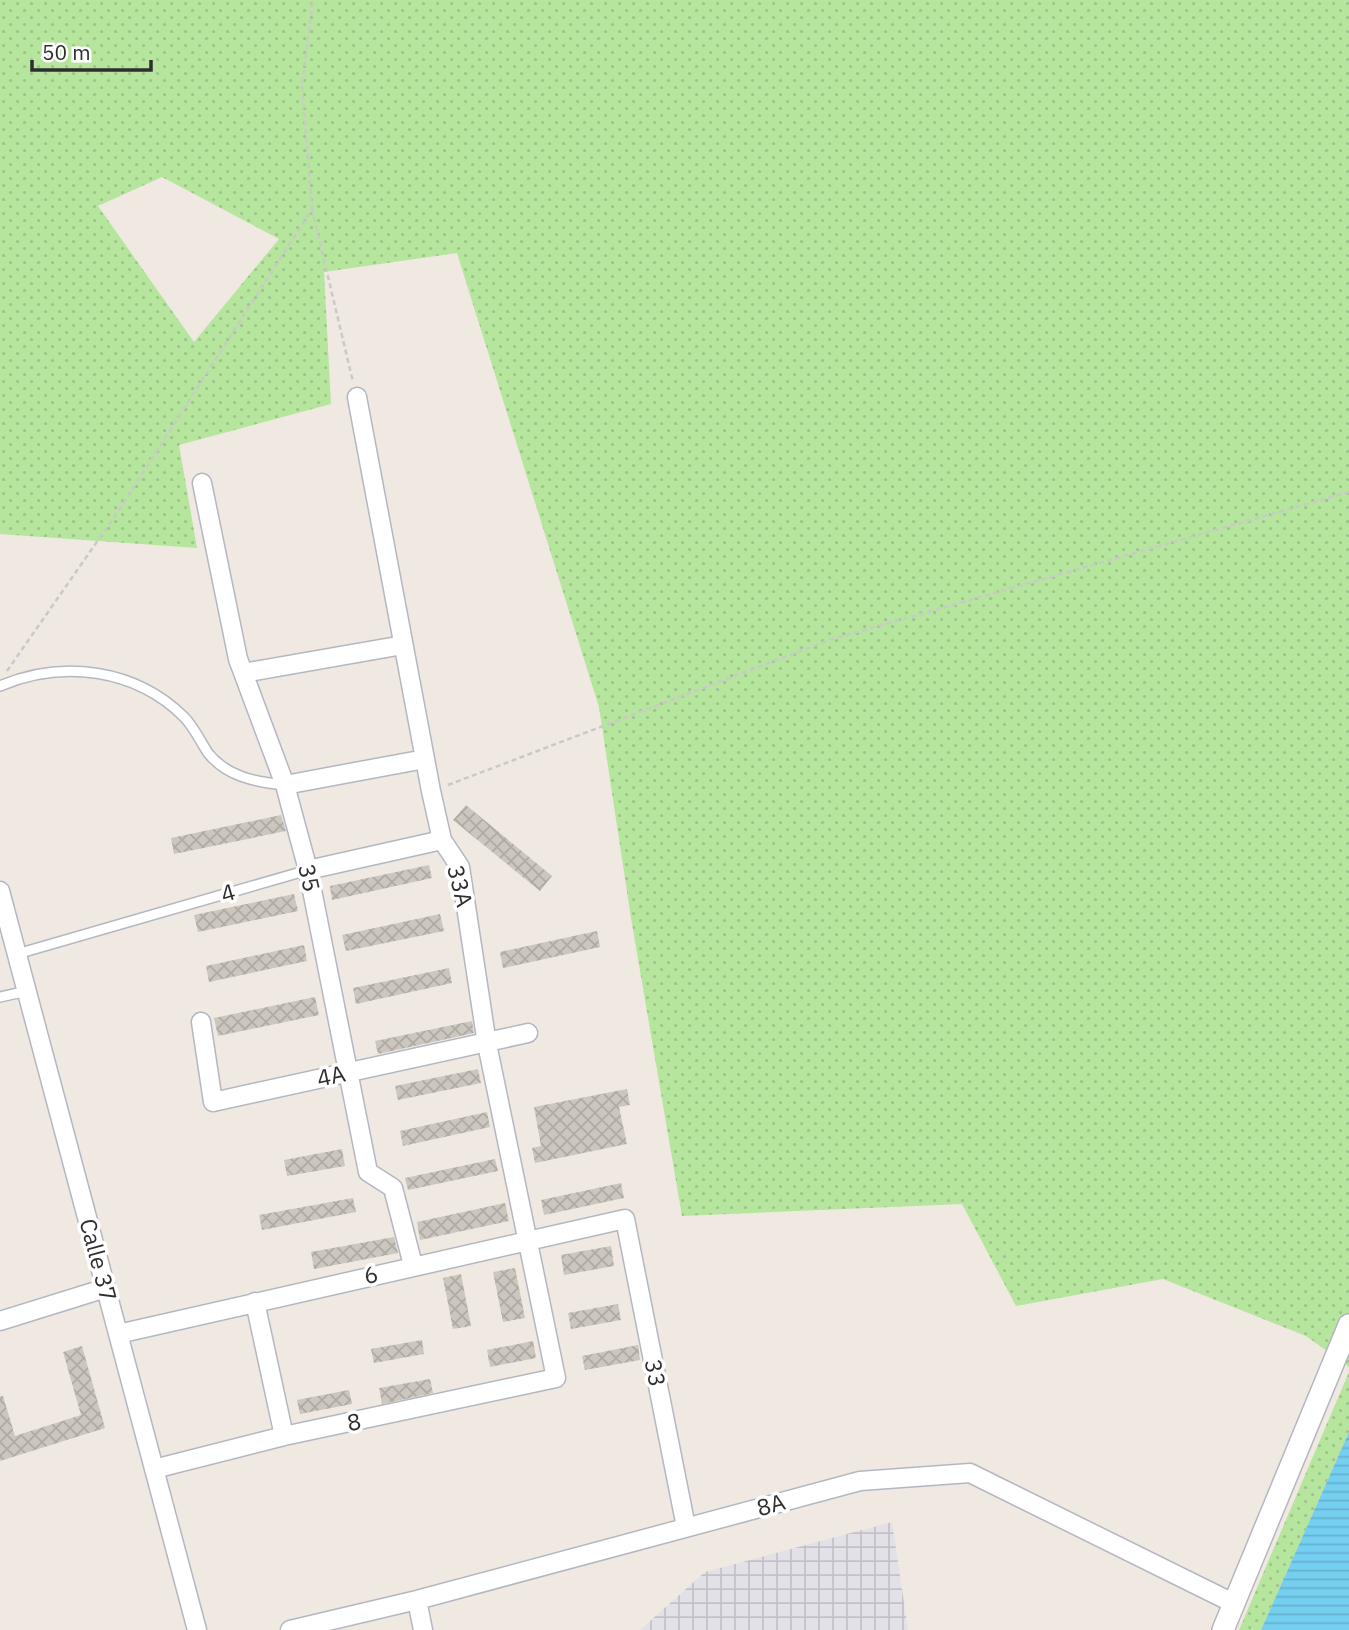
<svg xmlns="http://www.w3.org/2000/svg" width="1349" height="1630" font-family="'IBM Plex Sans',sans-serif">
<defs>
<pattern id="industrial-grid" width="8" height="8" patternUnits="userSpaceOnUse" patternTransform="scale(1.75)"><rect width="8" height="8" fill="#e3e1e8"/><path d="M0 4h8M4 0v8" fill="none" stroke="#c3c1c7"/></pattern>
<pattern id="grass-dots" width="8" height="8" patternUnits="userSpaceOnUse" patternTransform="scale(1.75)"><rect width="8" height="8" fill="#b6e59e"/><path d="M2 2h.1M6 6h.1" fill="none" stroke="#9dc588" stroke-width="1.8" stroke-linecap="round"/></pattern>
<pattern id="water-rules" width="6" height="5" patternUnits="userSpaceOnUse" patternTransform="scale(1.75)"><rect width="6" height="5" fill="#75cff0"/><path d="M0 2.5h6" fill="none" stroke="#66b2ce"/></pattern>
<pattern id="building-cross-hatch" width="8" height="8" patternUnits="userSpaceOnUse" patternTransform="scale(1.75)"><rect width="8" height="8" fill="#cbc7bf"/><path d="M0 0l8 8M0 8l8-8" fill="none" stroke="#afaba4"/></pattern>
</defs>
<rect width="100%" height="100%" fill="#efe9e1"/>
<path fill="url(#industrial-grid)" d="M892,1522l16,108h-268l65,-58z"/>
<path fill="url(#grass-dots)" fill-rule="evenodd" d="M0,0h1349v1367l-43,-31 -143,-57 -147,27 -54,-102 -280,12 -51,-298 -32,-211 -142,-454 -133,19 7,132 -152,41 18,103 -197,-14zM162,177l117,62 -85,103 -96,-136z
M1349,1372v60l-88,198h-22z"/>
<path fill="url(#water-rules)" d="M1349,1432v198h-88z"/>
<path fill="url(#building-cross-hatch)" d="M466,805l86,71 -12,15 -87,-71z
M281,815l5,16 -112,23 -3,-16z
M429,865l3,13 -100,22 -2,-14z
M294,894l4,17 -100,21 -4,-17z
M440,914l4,17 -98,20 -4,-16z
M597,931l3,16 -97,21 -3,-16z
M304,945l3,16 -98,21 -3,-16z
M449,968l3,15 -96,21 -3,-16z
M315,997l4,18 -101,21 -4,-18z
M472,1021l2,12 -96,21 -3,-13z
M478,1069l3,14 -83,17 -3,-14z
M627,1089l3,16 -11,2 8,37 -92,19 -3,-15 9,-2 -7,-39z
M487,1112l3,15 -87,19 -3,-15z
M342,1149l3,17 -58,10 -3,-16z
M495,1159l3,12 -90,19 -3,-12z
M621,1183l3,15 -80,17 -3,-15z
M353,1198l3,14 -94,18 -3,-15z
M505,1203l4,18 -89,19 -3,-18z
M394,1237l4,16 -84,16 -3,-17z
M611,1246l3,20 -50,9 -3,-20z
M515,1268l10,50 -22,4 -10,-50z
M461,1274l10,52 -18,3 -10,-51z
M618,1304l3,16 -50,9 -3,-16z
M422,1340l2,14 -50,9 -3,-14z
M533,1341l3,17 -46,9 -3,-17z
M638,1345l2,15 -55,10 -3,-14z
M82,1346l23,82 -105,33v-65h3l12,40 66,-21 -18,-63z
M430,1379l3,14 -51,11 -3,-16z
M349,1390l3,14 -52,10 -3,-14z"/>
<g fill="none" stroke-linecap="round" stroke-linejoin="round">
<defs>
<path id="service" d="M0,686c62,-27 136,-17 184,31 10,10 16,24 24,36 19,24 48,29 77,32
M17,954l291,-84
M0,997l27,-6"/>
<path id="minor" d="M202,483l36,176 47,126 23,85 60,302 25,16 20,77
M243,673l160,-28
M285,785l140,-26
M308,870l134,-30
M0,891l197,739
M201,1022l12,80 315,-69
M255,1302l29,134
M0,1321l106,-33
M118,1334l507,-115 61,308
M154,1469l130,-33 272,-58 -69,-334 -27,-177 -18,-27 -11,-49 -74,-394
M417,1600l6,30
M290,1630l127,-30 443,-119 110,-8 263,130"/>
<path id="tertiary" d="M1223,1630l126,-305"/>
</defs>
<use href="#service" stroke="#b4b7c1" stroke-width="12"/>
<use href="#minor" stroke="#b4b7c1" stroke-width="21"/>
<use href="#tertiary" stroke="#b4b7c1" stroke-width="24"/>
<path stroke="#c9c9c9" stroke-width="2.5" stroke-dasharray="5 3.5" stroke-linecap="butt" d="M312,209l41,173
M7,671l110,-158 195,-304 -10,-123 11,-86
M448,785l381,-145 520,-148"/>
<use href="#service" stroke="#fff" stroke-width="9"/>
<use href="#minor" stroke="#fff" stroke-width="18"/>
<use href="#tertiary" stroke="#fff" stroke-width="21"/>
</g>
<g text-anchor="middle" stroke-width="7" stroke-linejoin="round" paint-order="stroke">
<g font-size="23" fill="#2e2e2e" stroke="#fff">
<text transform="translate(309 878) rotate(77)" y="8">35</text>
<text transform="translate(460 886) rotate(76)" y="8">33A</text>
<text transform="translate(228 893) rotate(-16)" y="8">4</text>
<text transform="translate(331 1076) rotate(-12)" y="8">4A</text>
<text transform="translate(98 1260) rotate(75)" y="8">Calle 37</text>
<text transform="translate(371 1275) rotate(-13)" y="8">6</text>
<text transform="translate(655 1373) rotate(79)" y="8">33</text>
<text transform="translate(354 1422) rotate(-11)" y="8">8</text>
<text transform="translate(771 1505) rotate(-15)" y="8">8A</text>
</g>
</g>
<path d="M32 60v10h119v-10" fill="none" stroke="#2e2e2e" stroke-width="3.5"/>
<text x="42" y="60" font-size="21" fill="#2e2e2e" stroke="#ffffff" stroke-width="5" paint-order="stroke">50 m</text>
</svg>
